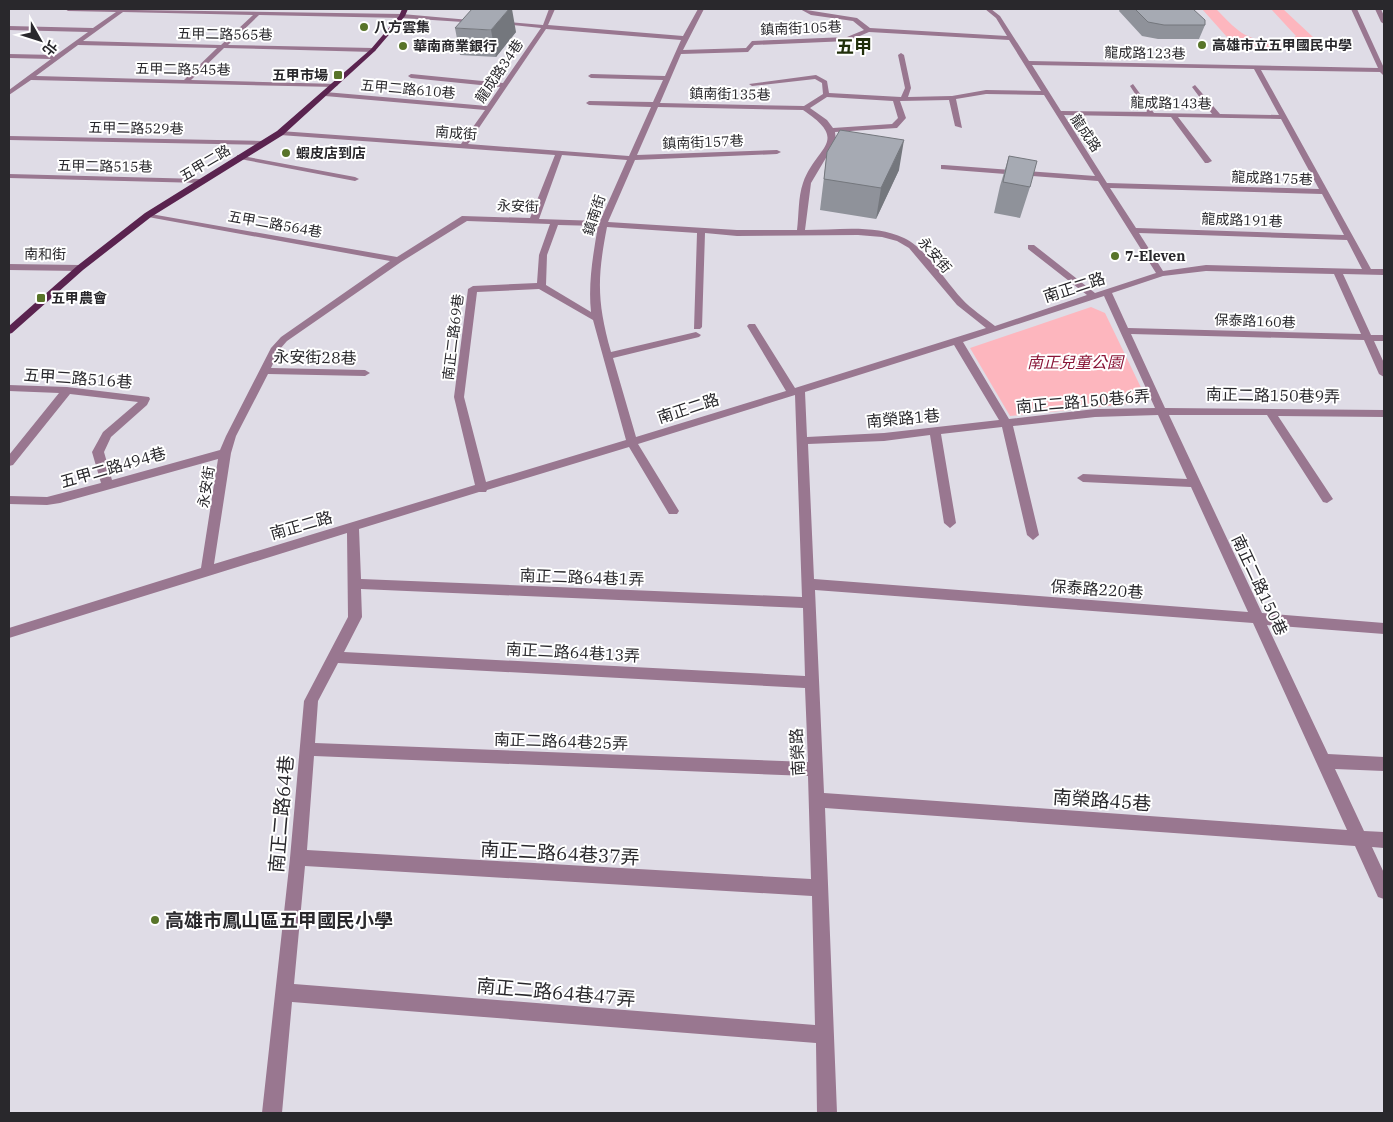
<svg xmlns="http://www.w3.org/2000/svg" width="1393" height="1122" font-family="'IBM Plex Serif','Noto Sans TC',serif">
<rect width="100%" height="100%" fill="#dfdce6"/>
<path fill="#fdb6be" d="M1202,9h14c8,8 17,18 26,24 14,9 41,12 54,3l-25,-27h12l30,28 -3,6c-21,6 -43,7 -64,0l2,4 -13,-1z
M1091,307l14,6 41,85 -8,5 -128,13 -40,-68z"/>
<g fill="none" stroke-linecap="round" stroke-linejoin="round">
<path fill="#997790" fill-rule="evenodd" d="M65,9l337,5 79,7 -3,2 -76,-5 -143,-3 -31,30 145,3 3,2 -3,2 -149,-4 -33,32 146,4 1,1 -3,2 -304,-7 -22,15v-5l42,-31 -42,-1v-4l47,1 32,-23 -79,-2v-4l84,2 23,-16 -48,-1zM123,12l130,3 -32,30 -138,-4zM78,45l139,3 -33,32 -148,-4z
M549,9h6l-7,16 135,11 15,-27h6l-21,41 63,-2 6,-7 95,-4 17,-7 -11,-9 -42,-6 -11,-6 57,9 13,10 137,8 -11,-18 -11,-9h6l9,7 29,45 349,7 -27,-59h6l27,59v8l-4,-4 -119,-2 110,199h13v6l-41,-1 28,61h13v6h-10l10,22v14l-5,-3 -15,-34 -233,-6 34,74 219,2v7l-106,-1 55,83 -6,4 -4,-1 -56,-87h-98l93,198 122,10v11l-117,-9 61,129 56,3v14l-49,-2 29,62 20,1v16l-12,-1 12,26v26l-6,-2 -23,-51 -530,-38 12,305h-20l-1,-70 -524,-41 -10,111h-20l28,-255 14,-157 44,-84 -1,-84 -338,105v-10l192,-60 17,-109 -158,44 -13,2 -38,-1v-8l38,1 54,-14 -9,-31 11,-20 35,-30 -68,-8 -57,71 -4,1v-11l50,-62 -50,-2v-6l58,2 82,10 1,2 -3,6 -36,32 -7,15 8,28 108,-30 6,-14 45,-88 10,-11 109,-76 -242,-44h-3v-4l252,44 65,-41 68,2 25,-63 -275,-20 -4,-2 4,-2 181,13 24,-34 -160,-14 -3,-2 3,-2 162,14 13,-19 -89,-9 -3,-2 3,-2 92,9 38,-55 -46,-5 3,-2 45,4zM546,29l135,11 -16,36 -74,-2 -3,2 3,2 72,2 -10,22 -64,-1 -3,2 3,2 62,2 -22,49 -161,-12zM869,32l140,8 32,51 -55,-1 -34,6 -44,1 3,-9 -7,-33 -3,-2 -3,2 7,33 -4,9 -72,-4 -2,-12 -11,-6 -67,9 3,2 63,-7 7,4 1,11 -19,12 -144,-3 21,-49 67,-2 6,-7 94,-4zM1032,65l222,4 25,46 -59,-1 -25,-29 -3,2 20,27 -58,-1 -21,-29 -3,2 17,26 -86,-1zM986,94l58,1 51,81 -151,-11h-3v4l157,12 58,92 -61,20 -61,-48h-6v4l59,46 -92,31c-11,-9 -24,-17 -33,-27 -17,-18 -36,-51 -58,-61 -29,-14 -67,-8 -99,-8l6,-47 25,-42 -1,-9 62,-4 9,-10 -6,-17 49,-1 6,26 7,2 -6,-29zM827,97l66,4 5,17 -6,6 -59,4 -6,-8 -17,-12zM658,107l145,3c48,32 13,36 0,73 -5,14 -4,32 -6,47h-60l-129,-8 27,-62 142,-6 4,-2 -4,-2 -140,5zM1064,115l107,2 34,46h3l4,-2 -34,-44 103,2 38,70 -212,-6zM562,155l65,5 -27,61 -61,-2zM1110,188l212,6 22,41 -208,-7zM467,221l83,3 -11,31 -2,28 -64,3 -5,3 -14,108 21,88 -261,79 17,-111 5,-17 32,-62 97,2 5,-3 -5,-3 -94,-2 9,-19 7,-8 114,-79zM558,225l40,1c-5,29 -10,57 -7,86l-45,-27 1,-30zM607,227l90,6 -3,96h6l2,-2 3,-94 32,3 121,-1 24,2 15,4 12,7 48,57 29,23 -191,60 -40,-64h-6l-2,2 39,65 -150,46 -23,-79 86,-21 2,-2 -5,-3 -85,20c-14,-50 -14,-74 -4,-125zM1139,233l208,7 15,29 -156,-4 -43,6zM1206,271l128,3 27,60 -233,-6 -16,-35 51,-17zM539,289l54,31 33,120 -140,42 -22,-85 13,-105zM1104,296l51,112 -60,1 -86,10 -46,-77zM954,345l45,75 -115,13 -77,4 -2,-45zM795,395l7,202 -441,-18 -2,-50 120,-37h7l1,-2 142,-43 40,67h8l2,-3 -41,-67zM1158,415l29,64 -104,-5 -6,4 6,4 108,5 57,125 -434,-33 -6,-135 76,-3 46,-6 14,88 6,5 6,-5 -15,-89 61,-7 25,108 6,5 6,-5 -26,-109 82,-9zM361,589l442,19 2,68 -461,-24 18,-35zM815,590l438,33 94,207 -523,-37zM338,663l467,25 3,74 -493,-19 3,-42zM314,756l494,20 3,103 -504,-29zM305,866l507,30 3,129 -521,-41z
M1375,9h6l3,7v8l-3,-2z
M9,136l254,5 4,2 -4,2 -254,-5z
M237,155l118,22 4,2 -4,2 -115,-22h-3z
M9,174l192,5 4,2 -4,2 -192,-5z
M9,264l71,1 4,3 -4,3 -71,-1z"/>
<path fill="#5a234f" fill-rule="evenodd" d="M402,9h6l-3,7 -30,35 -92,84 -132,82 -68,53 -71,63 -3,1v-8l68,-60 68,-53 132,-82 94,-82 28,-33z"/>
</g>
<path fill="#8f929a" d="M1120,9h73l12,16 -6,14h-41l-16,-3 -23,-25z
M455,28l61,4 -20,25 -36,-2z
M827,152l72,18 -23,49 -56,-9z
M1009,156l21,31 -10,31 -26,-5 6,-27z"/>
<path fill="#74777d" d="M509,9h3l4,23 -20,25 -5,-27z
M904,140l-5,30 -23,49 5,-31z"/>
<path fill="#a6aab3" stroke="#74777d" d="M472,9h37l-18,21 -36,-2z
M1135,9h58l12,11v5h-41l-16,-3z
M840,130l64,10 -23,48 -57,-9 3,-27z
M1009,156l28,5 -7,26 -27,-5z"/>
<g fill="#587429" stroke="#fff" stroke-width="2">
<circle cx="364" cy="27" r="5"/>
<circle cx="1202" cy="45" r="5"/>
<circle cx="403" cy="46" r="5"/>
<rect x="333" y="70" width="10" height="10" rx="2.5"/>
<circle cx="286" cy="153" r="5"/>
<circle cx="1115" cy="256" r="5"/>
<rect x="36" y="293" width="10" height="10" rx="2.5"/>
<circle cx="155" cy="920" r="5"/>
</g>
<g text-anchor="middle" stroke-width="4" stroke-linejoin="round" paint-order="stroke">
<g font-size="14" font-weight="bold" fill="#29282c" stroke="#fff" text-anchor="start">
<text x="374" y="32">八方雲集</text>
<text x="1212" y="50">高雄市立五甲國民中學</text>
<text x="413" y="51">華南商業銀行</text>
<text x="328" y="80" text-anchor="end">五甲市場</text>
<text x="296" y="158">蝦皮店到店</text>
<text x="1125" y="261">7-Eleven</text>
<text x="51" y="303">五甲農會</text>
</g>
<g font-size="14" fill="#29282c" stroke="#fff">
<text transform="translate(801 28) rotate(-2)" y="5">鎮南街105巷</text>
<text transform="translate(225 34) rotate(1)" y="5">五甲二路565巷</text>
<text transform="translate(1145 53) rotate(1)" y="5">龍成路123巷</text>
<text transform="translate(183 69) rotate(1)" y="5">五甲二路545巷</text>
<text transform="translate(499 71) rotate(-56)" y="5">龍成路34巷</text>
<text transform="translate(408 89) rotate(5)" y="5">五甲二路610巷</text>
<text transform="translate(730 94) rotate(1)" y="5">鎮南街135巷</text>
<text transform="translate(1171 103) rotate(1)" y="5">龍成路143巷</text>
<text transform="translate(136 128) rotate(1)" y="5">五甲二路529巷</text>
<text transform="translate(456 133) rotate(4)" y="5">南成街</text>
<text transform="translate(1086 133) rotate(56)" y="5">龍成路</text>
<text transform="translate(703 142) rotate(-2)" y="5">鎮南街157巷</text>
<text transform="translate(205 163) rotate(-31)" y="5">五甲二路</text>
<text transform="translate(105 166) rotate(1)" y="5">五甲二路515巷</text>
<text transform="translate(1272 178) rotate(2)" y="5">龍成路175巷</text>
<text transform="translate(518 206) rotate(2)" y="5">永安街</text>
<text transform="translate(594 215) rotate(-72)" y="5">鎮南街</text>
<text transform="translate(1242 220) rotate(2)" y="5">龍成路191巷</text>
<text transform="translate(275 224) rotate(10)" y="5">五甲二路564巷</text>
<text transform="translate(45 254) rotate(1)" y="5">南和街</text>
<text transform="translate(935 255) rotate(49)" y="5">永安街</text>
<text transform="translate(1255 321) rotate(2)" y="5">保泰路160巷</text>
<text transform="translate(453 337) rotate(-83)" y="5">南正二路69巷</text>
<text transform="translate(206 487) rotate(-81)" y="5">永安街</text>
</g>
<g font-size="16" fill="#29282c" stroke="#fff">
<text transform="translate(1074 287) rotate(-18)" y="6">南正二路</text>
<text transform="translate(315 357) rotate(1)" y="6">永安街28巷</text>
<text transform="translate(78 378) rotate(4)" y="6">五甲二路516巷</text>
<text transform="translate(1273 395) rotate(1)" y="6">南正二路150巷9弄</text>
<text transform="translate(1083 401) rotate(-5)" y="6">南正二路150巷6弄</text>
<text transform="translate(688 408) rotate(-18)" y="6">南正二路</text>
<text transform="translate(903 418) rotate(-5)" y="6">南榮路1巷</text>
<text transform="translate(113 467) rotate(-16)" y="6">五甲二路494巷</text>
<text transform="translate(301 525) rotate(-16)" y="6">南正二路</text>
<text transform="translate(582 577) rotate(2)" y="6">南正二路64巷1弄</text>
<text transform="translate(1260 585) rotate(65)" y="6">南正二路150巷</text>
<text transform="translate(1097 589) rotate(4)" y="6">保泰路220巷</text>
<text transform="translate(573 652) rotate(3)" y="6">南正二路64巷13弄</text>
<text transform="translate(561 741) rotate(2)" y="6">南正二路64巷25弄</text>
<text transform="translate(797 752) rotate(-93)" y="6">南榮路</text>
</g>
<g font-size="16" font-style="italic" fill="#891537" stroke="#fff">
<text x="1075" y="368">南正兒童公園</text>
</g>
<g font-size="18" font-weight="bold" fill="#212f0b" stroke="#fff">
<text x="854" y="53">五甲</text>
</g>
<g font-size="19" fill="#29282c" stroke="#fff">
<text transform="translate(1102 800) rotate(4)" y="7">南榮路45巷</text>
<text transform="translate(281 814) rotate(-85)" y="7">南正二路64巷</text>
<text transform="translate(560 853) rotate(3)" y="7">南正二路64巷37弄</text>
<text transform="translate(556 992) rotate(5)" y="7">南正二路64巷47弄</text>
</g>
<g font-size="19" font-weight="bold" fill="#29282c" stroke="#fff" text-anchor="start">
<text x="165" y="927">高雄市鳳山區五甲國民小學</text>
</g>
</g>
<rect width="1393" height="1122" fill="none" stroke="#29282c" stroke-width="20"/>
<g transform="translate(40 40) rotate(129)" stroke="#ffffff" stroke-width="4" paint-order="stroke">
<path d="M0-4L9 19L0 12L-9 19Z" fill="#29282c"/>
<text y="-8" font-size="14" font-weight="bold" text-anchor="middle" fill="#29282c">北</text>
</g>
</svg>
